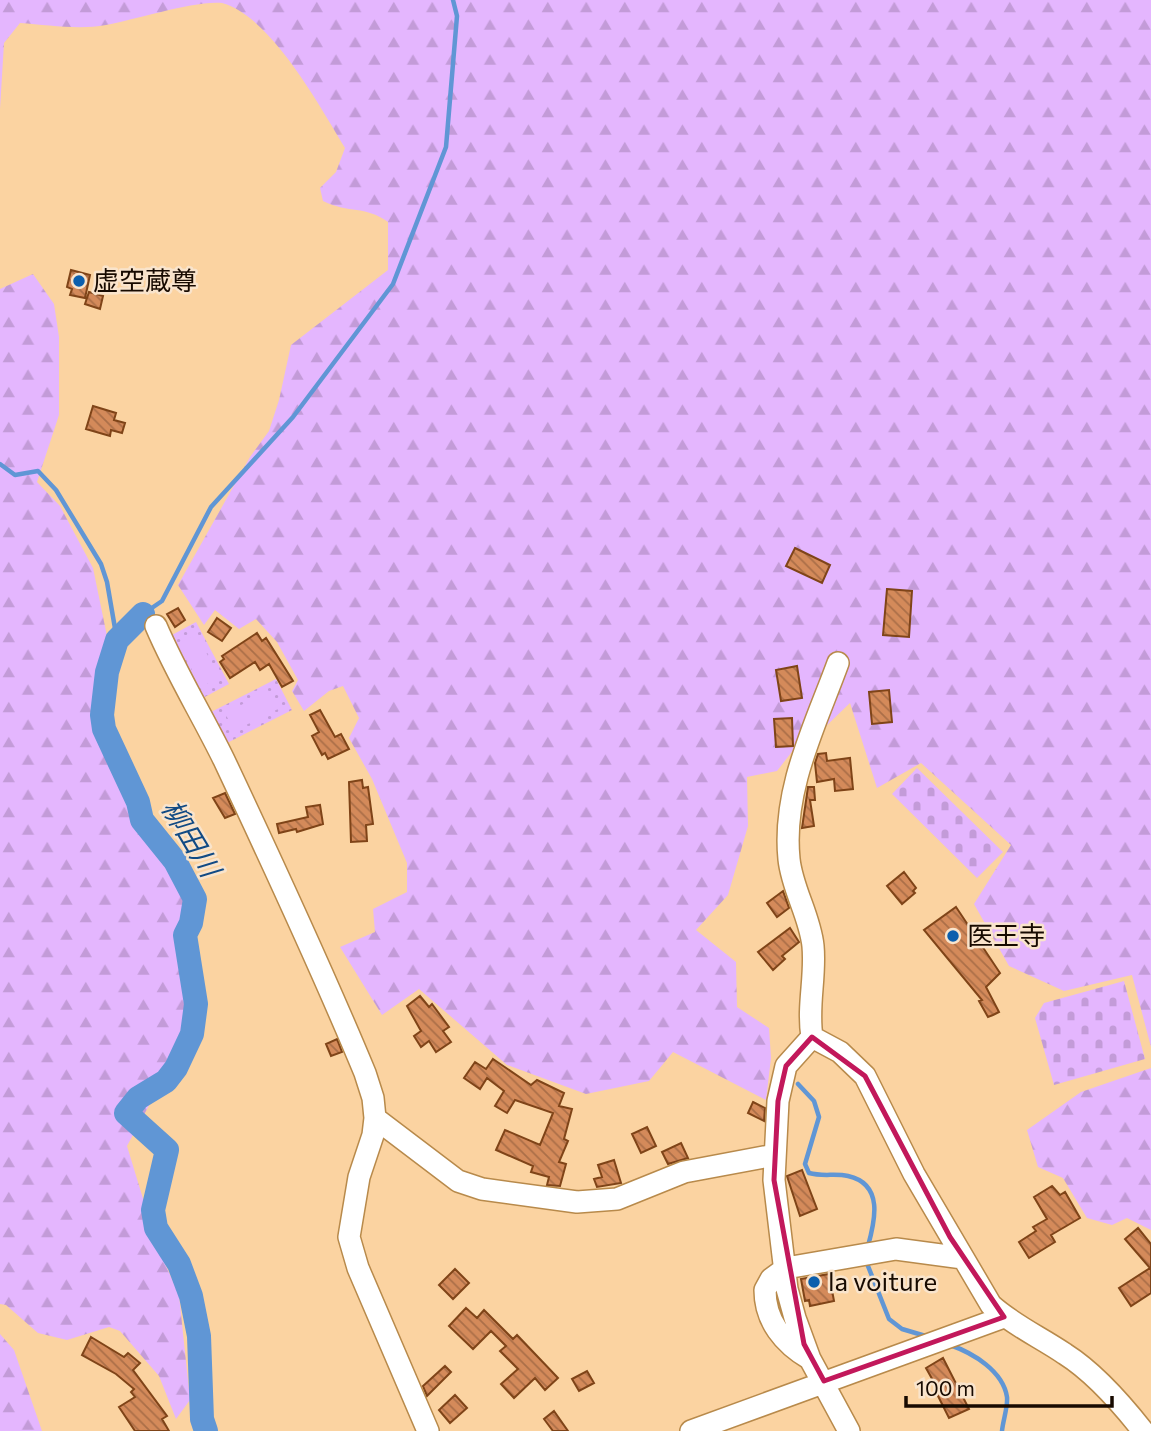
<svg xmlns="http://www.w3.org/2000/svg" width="1151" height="1431" font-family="Commissioner,'Noto Sans JP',sans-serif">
<defs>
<pattern id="grass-dots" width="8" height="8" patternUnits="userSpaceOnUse" patternTransform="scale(1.75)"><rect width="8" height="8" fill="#e4b6fe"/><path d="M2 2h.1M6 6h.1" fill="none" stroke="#c39bd8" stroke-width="1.8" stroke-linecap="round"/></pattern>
<pattern id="forest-firs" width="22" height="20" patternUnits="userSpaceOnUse" patternTransform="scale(1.75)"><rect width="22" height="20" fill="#e4b6fe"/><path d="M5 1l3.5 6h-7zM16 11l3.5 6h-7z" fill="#c39bd8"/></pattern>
<pattern id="cemetery-stones" width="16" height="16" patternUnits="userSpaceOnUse" patternTransform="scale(1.75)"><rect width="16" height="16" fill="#e4b6fe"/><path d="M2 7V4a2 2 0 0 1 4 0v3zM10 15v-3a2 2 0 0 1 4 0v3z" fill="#c39bd8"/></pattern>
<pattern id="building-back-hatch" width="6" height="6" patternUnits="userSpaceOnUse" patternTransform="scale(1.75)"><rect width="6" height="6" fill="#d48a5a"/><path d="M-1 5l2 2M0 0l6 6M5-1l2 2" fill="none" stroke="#ab6f48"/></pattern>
</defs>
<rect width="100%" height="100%" fill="#fbd3a1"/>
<path fill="url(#grass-dots)" d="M196,622l33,62 -28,15 -23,-44 -6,-20z
M276,679l16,31 -65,33 -16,-31z"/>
<path fill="url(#forest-firs)" d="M0,0h1151v1047l-19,-72 -68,16 -55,-25 -35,-62 37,-59 -90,-82 -44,25 -27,-85 -27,26 -25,15 -21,27 -30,6 1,49 -20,69 -32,35 40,32 1,45 32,21 2,30 -5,42 -93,-48 -24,29 -63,13 -79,-29 -88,-76 -37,26 -42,-68 35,-15 -2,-23 34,-17v-29l-35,-84 -23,-41 10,-20 -16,-32 -14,5 -25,20 -12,-20 6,-11 -21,-38 -21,-23 -17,10 -24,-19 -11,15 -26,-40 72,-128 19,-26 10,-31 12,-55 97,-75v-48c-24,-17 -38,-8 -65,-21l-3,-13 16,-16 9,-24c-24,-40 -75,-133 -123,-145 -26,-3 -88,17 -116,22 -27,5 -58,0 -86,-2l-16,20 -4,66z
M33,274l21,30 5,33v78l-22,67 23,24 33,62 15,73 -11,51 -1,23 30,67 14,44 45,58 6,25 -11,26 11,59v34l-64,118 31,102 21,47 11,105 -14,19 -17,-43 -39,-45 -11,-4 -42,13 -29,-7 -32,-28 -6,-1v-1015z
M1151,1068v162l-24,-12 -15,7 -25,-7 -24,-40 -25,-11 -11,-37 54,-38z
M0,1334l14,16 28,81h-42z"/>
<path fill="url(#cemetery-stones)" d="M917,768l86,84 -26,26 -85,-84z
M1124,981l21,78 -91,26 -19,-67 9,-15z"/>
<path fill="#e4b6fe" d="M197,634l22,44 -18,9 -23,-44z
M269,691l9,18 -44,22 -9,-18z"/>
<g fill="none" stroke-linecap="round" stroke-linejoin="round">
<path stroke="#6096d5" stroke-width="4.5" d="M0,464l15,11 23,-4 18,19 45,74 6,18 10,58
M143,614l19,-13 49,-94 82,-90 100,-133 53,-137 11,-131 -4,-16
M798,1084l16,17 5,16 -14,47 4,9c14,4 26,0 39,3 36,8 27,45 20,70
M866,1261l23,58 13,10 27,8
M950,1345c23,8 53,26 57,52 1,10 -4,23 -5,34"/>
<path stroke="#6096d5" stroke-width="24" d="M143,614l-26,26 -10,32 -5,43 2,14 34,73 4,18 33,41 20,38 -4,24 -6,12 11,69 -4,30 -16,34 -10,13 -28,17 -12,15 41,37 -14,60 3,18 23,36 12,32 8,40 3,83 4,12"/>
</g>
<path fill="url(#building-back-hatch)" stroke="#7f4418" stroke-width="2" d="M71,270l19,5 -5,23 -15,-3 2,-6 -5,-2z
M89,292l14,4 -3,13 -15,-5z
M93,406l23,7 -2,7 11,3 -3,10 -11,-3 -1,6 -24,-7z
M795,548l35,17 -8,18 -36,-17z
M887,589l25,2 -3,46 -26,-2z
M178,608l7,12 -10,7 -8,-13z
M217,618l14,10 -9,13 -14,-9z
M257,633l5,8 4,-3 27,43 -11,6 -13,-23 -9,6 -5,-8 -25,16 -10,-16 4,-3 -2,-3z
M797,666l5,32 -21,3 -5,-31z
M889,690l3,32 -20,2 -3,-32z
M320,710l15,27 6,-3 8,15 -21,10 -3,-6 -3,2 -10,-19 7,-4 -9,-17z
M792,718l1,28 -17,1 -2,-28z
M826,753l1,8 23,-3 3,31 -18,2 -1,-12 -17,3 -2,-19 3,-9z
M362,780l1,8 5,-1 5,37 -7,1 1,16 -16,1 -2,-60z
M808,787h6l1,13h-5l4,26 -12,2z
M225,793l10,21 -10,4 -12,-20z
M320,805l3,19 -26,8 -1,-3 -17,4 -2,-9 31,-7 -2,-10z
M904,872l12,16 -3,3 2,2 -13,11 -15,-18z
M783,891l6,17 -12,9 -10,-14z
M956,907l44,66 -14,14 13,25 -6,3 -5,2 -9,-16 3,-1 -58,-70z
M790,928l9,14 -17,14 3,3 -12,11 -15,-18z
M420,996l9,11 3,-3 17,23 -6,4 8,11 -15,10 -7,-11 -8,6 -7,-11 7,-5 -14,-25z
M337,1039l5,13 -11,4 -5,-12z
M493,1059l38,26 6,-5 27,13 -5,13 13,3 -8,30 4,2 -9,21 7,2 -6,22 -13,-1 2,-8 -18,-5 2,-6 -37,-16 9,-20 35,15 13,-32 -38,-13 -8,13 -12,-7 9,-15 -17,-13 -7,11 -16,-11 11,-16 11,7z
M753,1102l12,6 -1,13 -16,-8z
M647,1127l9,19 -15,7 -9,-19z
M681,1143l7,15 -20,6 -6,-12z
M614,1160l7,23 -24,4 -3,-8 8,-2 -4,-12z
M802,1170l15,39 -17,7 -13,-40z
M1052,1186l8,9 5,-3 15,26 -29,17 4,7 -26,16 -10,-16 17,-11 -3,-4 14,-8 -13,-22z
M1138,1228l13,16v49l-20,13 -12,-18 31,-20 -25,-29z
M455,1269l14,14 -16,16 -14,-14z
M829,1274l5,27 -24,5 -1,-6 -4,1 -4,-22z
M466,1308l11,10 7,-8 29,29 4,-4 41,43 -13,12 -10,-12 -21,20 -13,-14 17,-15 -18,-18 6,-5 -15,-15 -18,18 -24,-23z
M91,1337l33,20 4,-4 12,10 -7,7 34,46 -5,3 7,12h-34l-16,-24 16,-10 -4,-5 3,-3 -18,-15 -34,-19z
M943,1358l26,51 -20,9 -12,-24 3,-1 -14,-25z
M445,1366l6,6 -24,24 -4,-10z
M587,1371l7,12 -15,8 -7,-12z
M455,1395l12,13 -17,15 -11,-13z
M554,1411l14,20h-15l-9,-12z"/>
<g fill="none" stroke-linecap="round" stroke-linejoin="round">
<defs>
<path id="minor" d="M156,626c20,47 46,89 68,134 49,104 97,207 141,313l8,25 2,20 -2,17 -14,42 -10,60 9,31 70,163
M812,1037l28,15 25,24 49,98 77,131c22,20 49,32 74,49 30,19 56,49 78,77
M812,1037l-26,29 -8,35 -4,79 13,109 8,29 15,41 39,72
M812,1037c-5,-31 4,-60 1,-91 -3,-30 -21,-57 -24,-87 -7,-69 26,-133 49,-196
M375,1118l83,63 24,8 95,13 40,-3 67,-27 91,-17
M810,1359c-26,-15 -45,-38 -45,-69l6,-11 15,-11 110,-19 67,9
M691,1431l313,-114"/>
</defs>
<use href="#minor" stroke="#b88a4b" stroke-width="24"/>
<use href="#minor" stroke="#fff" stroke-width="21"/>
</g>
<path fill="none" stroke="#c2185b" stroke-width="5" stroke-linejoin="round" d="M812,1037l53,39 85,161 54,80 -180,64 -20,-37 -30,-164 4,-79 8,-35z"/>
<g fill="#0c5fad" stroke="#f9e4cc" stroke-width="2.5">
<circle cx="79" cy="281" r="7"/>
<circle cx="953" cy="936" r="7"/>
<circle cx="814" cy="1282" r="7"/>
</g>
<g text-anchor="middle" stroke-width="5" stroke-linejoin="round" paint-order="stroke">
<g font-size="26" fill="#170a00" stroke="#f9e4cc" text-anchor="start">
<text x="93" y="290">虚空蔵尊</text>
<text x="967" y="945">医王寺</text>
<text x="828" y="1291">la voiture</text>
</g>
<g font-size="28" font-style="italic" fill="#114a84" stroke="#f9e4cc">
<text transform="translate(191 838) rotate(59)" y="10">柳田川</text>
</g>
</g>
<path d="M906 1396v10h206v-10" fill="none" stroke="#170a00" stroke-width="3.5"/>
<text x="916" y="1396" font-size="21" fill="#170a00" stroke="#f9e4cc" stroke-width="5" paint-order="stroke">100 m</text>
</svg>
